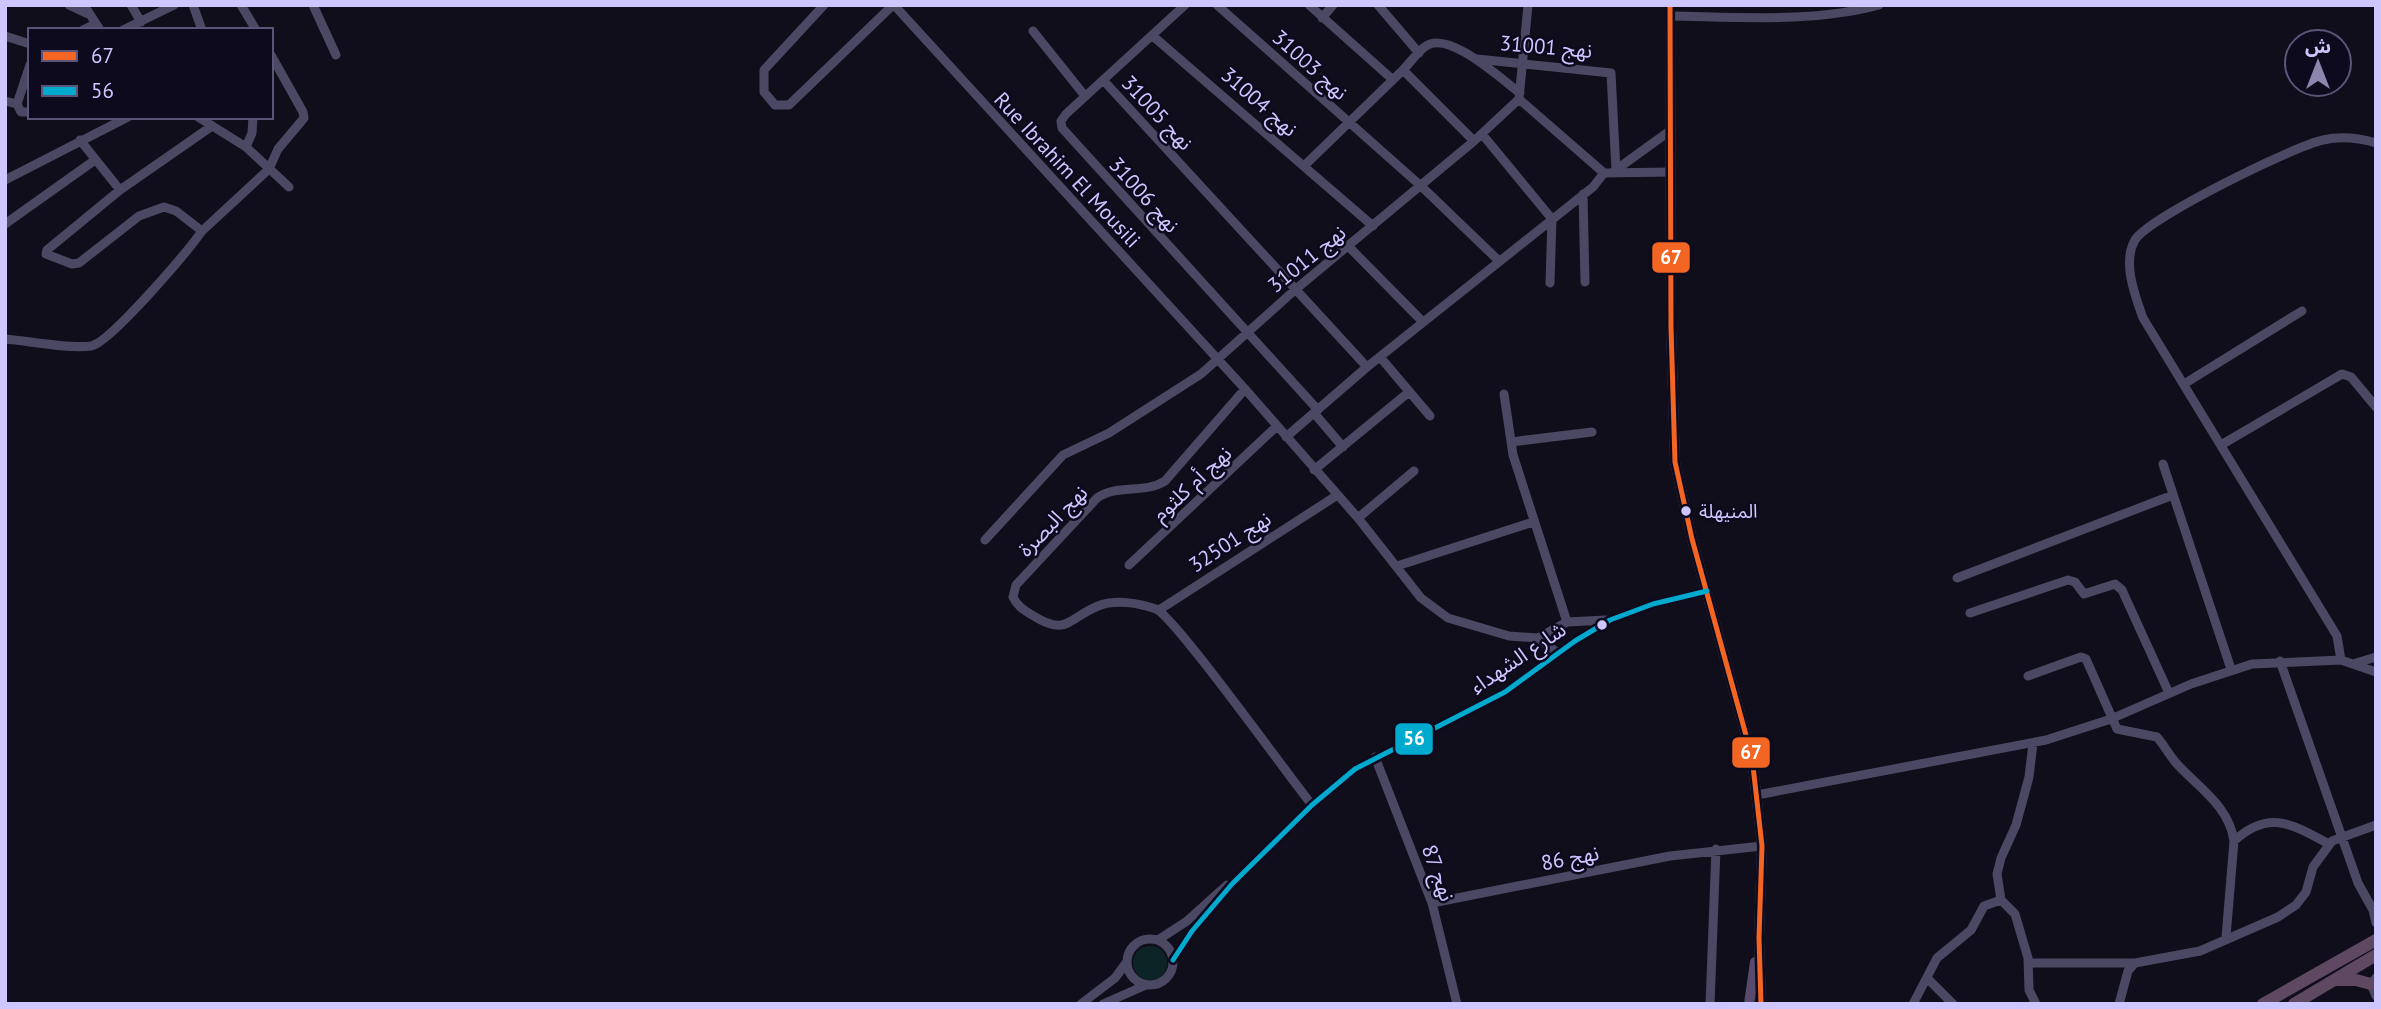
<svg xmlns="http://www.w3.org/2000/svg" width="2381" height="1009" font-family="'PT Sans','Noto Sans Arabic',sans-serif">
<rect width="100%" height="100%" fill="#100e1a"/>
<path fill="#0d2426" d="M1133 963a17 17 0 1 1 34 0a17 17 0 1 1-34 0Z"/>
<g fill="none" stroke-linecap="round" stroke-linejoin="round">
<path stroke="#4a4863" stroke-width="9" d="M69,5l19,9
M84,5l16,25
M131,5l10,17
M193,5l9,25
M241,5l15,25
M313,5l23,50
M824,5l-60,65v22l11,13h14l104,-100
M894,5l351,384 113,129 63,80 27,20 61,18 29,2 20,15
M1185,5l-119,109 -5,7 1,7 256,282
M1217,5l204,181 77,74
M1309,5l83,74
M1378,5l41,48
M1670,16c68,1 143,7 209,-11
M1322,18l11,-13
M83,30l12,-6
M123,30l51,-25
M1033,31l52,65
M5,36l25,8
M1154,37l219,189
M1477,59l134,14 5,98
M1104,81l263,286
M1519,99l85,74 67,-1
M5,101l12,3 4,8h9
M17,104l13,-39
M198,117l48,30 43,40
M1482,134l70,85 -2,64
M80,140l40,50 92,-64
M1474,141l-71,-71c7,-7 15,-19 23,-24 23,-16 76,34 94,47
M246,147l6,-14 1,-16
M1305,165l98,-95
M1613,172l58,-42
M5,180l123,-63
M120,190l-73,60 -1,4 26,10 7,-1 60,-47 25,-9 12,4 26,20 67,-62 9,-20 26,-31 -1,-6 -32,-57
M1583,194l2,88
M5,224l90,-64
M1350,248l73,74
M5,339c25,2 62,10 86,7 19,-3 97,-95 111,-115
M1380,357l50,59
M2184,384l118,-73
M1245,389l-80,92c-20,13 -48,3 -68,17l-81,87 -3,12c4,9 11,13 19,18 35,22 35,4 66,-9 17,-7 41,-3 58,3 18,7 134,169 156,196
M1504,394l9,61 54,167
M1314,413l29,34
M1286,437l81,-70 226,-180 11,-14
M1511,442l81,-10
M2221,445l121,-71 9,3 25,30
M2163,464l68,205
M1314,470l95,-78
M1358,518l56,-47
M985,540l78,-85 46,-22 92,-59 95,-85 178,-148 45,-42 9,-94
M1129,565l148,-139
M1397,566l136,-44
M1957,578l216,-83
M1159,610l177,-114
M1970,613l98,-33 7,2 9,12 31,-10 7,6 47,103
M1538,638l29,-16 39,-2
M2341,660l-4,-24 -194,-318c-8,-22 -21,-56 -8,-78 13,-22 159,-94 188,-100 17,-4 36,-2 53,3
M2280,661l78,222 15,27 3,13
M2356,663l20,-6
M2028,676l53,-19 5,2 31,70 40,8c7,8 12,18 20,27 22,24 52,42 57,77l-8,96
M2033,743l-4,34 -13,48 -15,33 -4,16 4,26 14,14 13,44 1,32 7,14
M1375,757l57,146 25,101
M1757,795l289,-55 65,-21 80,-35 61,-20 89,-4 35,12
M2234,841c35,-32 58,-17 95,3
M1432,903l238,-47 92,-10
M1127 962a23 23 0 1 1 46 0a23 23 0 1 1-46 0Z
M1158,940l29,-19 40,-36
M1173,960l19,-29 40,-47 80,-79 43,-36 150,-77 70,-51 35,-21 43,-16 54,-13
M2029,963h106l65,-12 78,-34 18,-12 10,-13 7,-25 19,-26 44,-16
M1927,978l26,26
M2376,978l-5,6 5,12
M1081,1004l34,-26 11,-15
M1103,1004l43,-19
M1710,1004l6,-155
M1913,1004l24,-46 34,-28 13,-24 17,-6
M2119,1004l9,-33 7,-8"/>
<path stroke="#574a6d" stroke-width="10" d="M1670,5l1,322 4,135 17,77 60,218 10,89 -3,92 2,66
M1749,1004l6,-42"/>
<path stroke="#5f4862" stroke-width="12" d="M2336,980h20l15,4
M2263,1004l113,-64
M2294,1004l82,-49"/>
<defs>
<path id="bus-1" d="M1670,5l1,322 4,135 17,77 60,218 10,89 -3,92 2,66"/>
<path id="bus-2" d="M1173,960l19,-29 40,-47 80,-79 43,-36 150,-77 70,-51 35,-21 43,-16 54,-13"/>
</defs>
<use href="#bus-1" stroke="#0d0a1e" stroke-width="10"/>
<use href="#bus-2" stroke="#0d0a1e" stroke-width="10"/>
<use href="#bus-1" stroke="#f26522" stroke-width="5"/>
<use href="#bus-2" stroke="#00a9ce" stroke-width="5"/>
</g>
<g fill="#cec6ff" stroke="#0d0a1e" stroke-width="2.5">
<circle cx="1686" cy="511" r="6"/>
<circle cx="1602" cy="625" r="6"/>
</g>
<g text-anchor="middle" stroke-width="5" stroke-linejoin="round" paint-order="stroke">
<g font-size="19" fill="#cec6ff" stroke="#0d0a1e" text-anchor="start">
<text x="1699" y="518">المنيهلة</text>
</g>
<g font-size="21" fill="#cec6ff" stroke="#0d0a1e">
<text transform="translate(1546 47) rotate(5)" y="7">نهج 31001</text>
<text transform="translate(1310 65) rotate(42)" y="7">نهج 31003</text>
<text transform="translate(1259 102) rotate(41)" y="7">نهج 31004</text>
<text transform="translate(1157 113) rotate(47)" y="7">نهج 31005</text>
<text transform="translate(1067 170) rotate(47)" y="7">Rue Ibrahim El Mousili</text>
<text transform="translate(1144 195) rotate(48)" y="7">نهج 31006</text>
<text transform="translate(1307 259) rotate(-39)" y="7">نهج 31011</text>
<text transform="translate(1192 484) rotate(-43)" y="7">نهج أم كلثوم</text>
<text transform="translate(1053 521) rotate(-46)" y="7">نهج البصرة</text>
<text transform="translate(1230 542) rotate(-33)" y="7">نهج 32501</text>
<text transform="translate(1518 658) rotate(-34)" y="7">شارع الشهداء</text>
<text transform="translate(1570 858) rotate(-11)" y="7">نهج 86</text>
<text transform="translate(1438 873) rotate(70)" y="7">نهج 87</text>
</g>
</g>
<g stroke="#0d0a1e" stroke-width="2.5">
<rect x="1651" y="241" width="40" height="33" rx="7" fill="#f26522"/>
<rect x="1394" y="722" width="40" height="34" rx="7" fill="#00a9ce"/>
<rect x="1731" y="736" width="40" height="33" rx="7" fill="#f26522"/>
</g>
<g font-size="19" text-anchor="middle" font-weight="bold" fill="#fff">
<text x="1671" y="264">67</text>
<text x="1414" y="745">56</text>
<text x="1751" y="759">67</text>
</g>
<rect width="2381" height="1009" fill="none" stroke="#cec6ff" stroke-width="14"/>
<rect x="28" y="28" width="245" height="91" fill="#0d0a1e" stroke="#5a5578" stroke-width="2"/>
<rect x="42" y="51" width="35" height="10" fill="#f26522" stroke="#5a5578" stroke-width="2"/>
<text x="91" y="63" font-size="21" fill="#cec6ff">67</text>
<rect x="42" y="86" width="35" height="10" fill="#00a9ce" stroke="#5a5578" stroke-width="2"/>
<text x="91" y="98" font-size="21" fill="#cec6ff">56</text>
<g transform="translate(2318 63)"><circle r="33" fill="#0d0a1e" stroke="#5a5578" stroke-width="2"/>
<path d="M0-5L12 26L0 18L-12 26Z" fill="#8c86af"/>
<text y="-10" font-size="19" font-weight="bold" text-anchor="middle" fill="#cec6ff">ش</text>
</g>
</svg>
